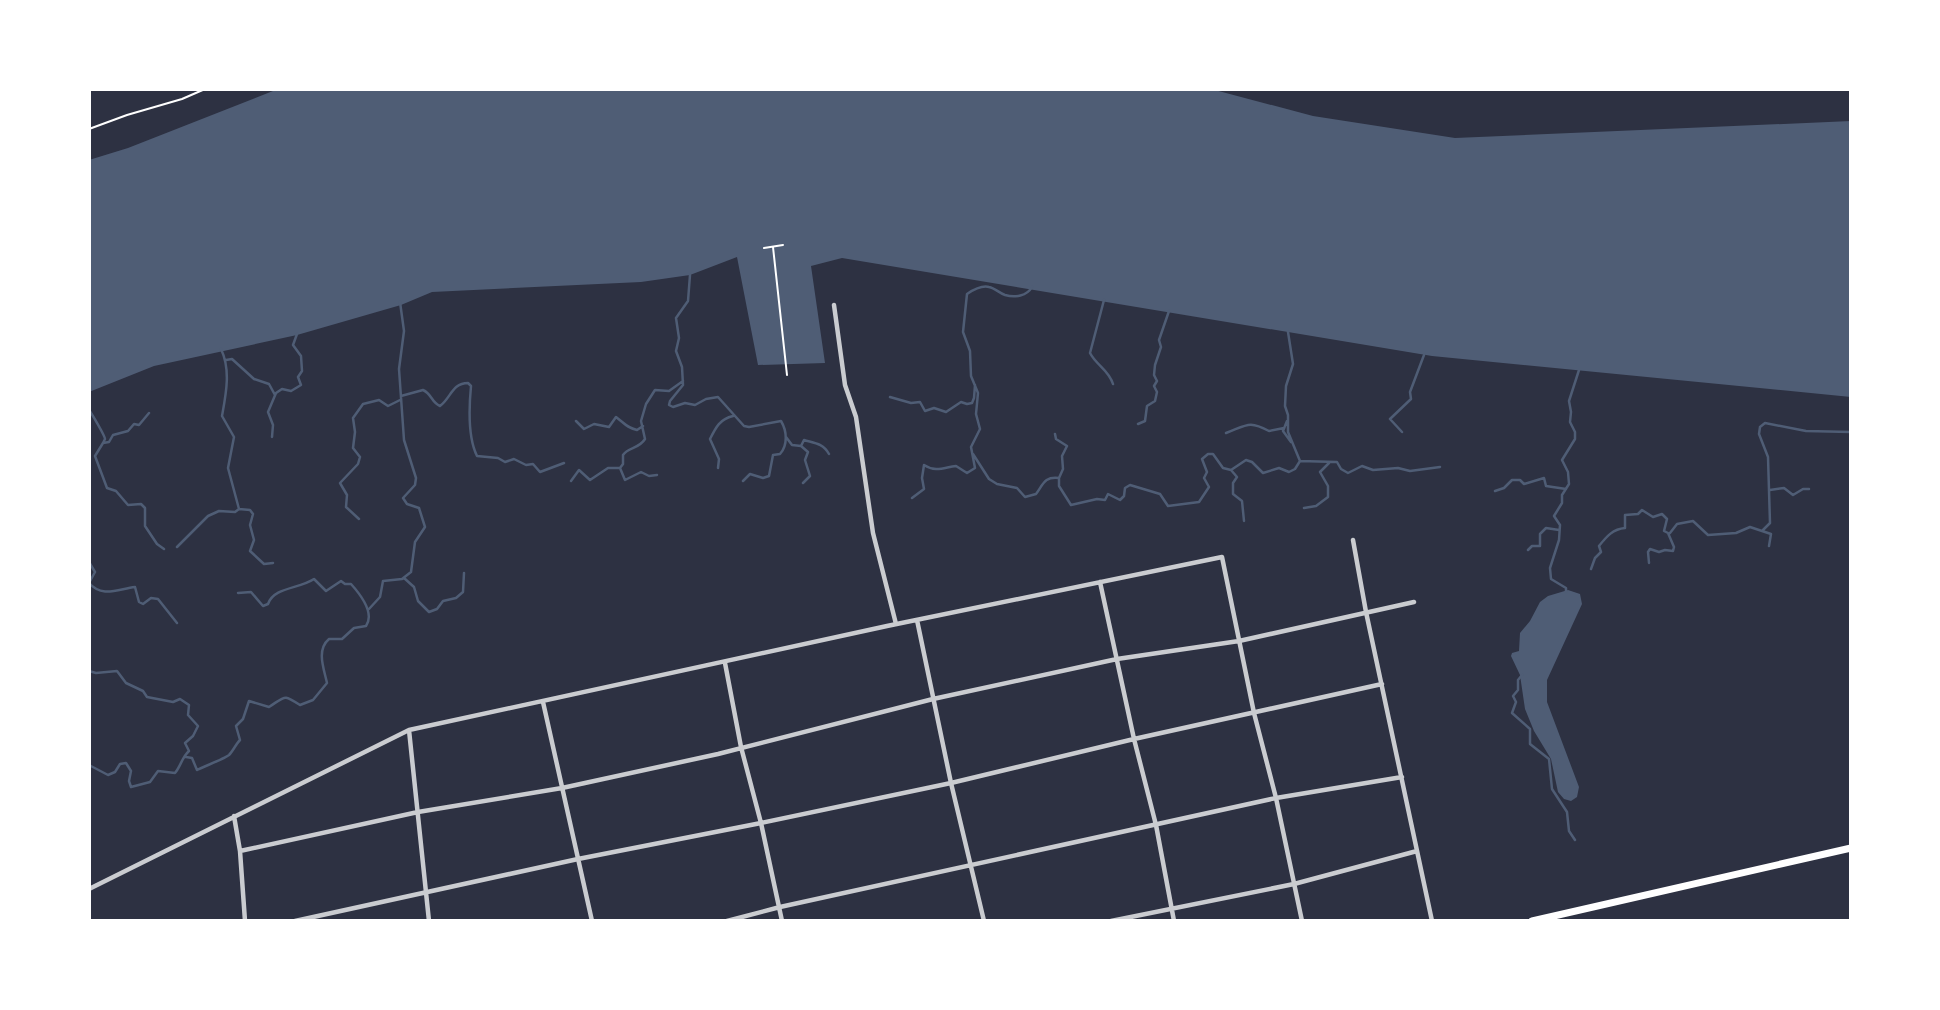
<svg xmlns="http://www.w3.org/2000/svg" width="1940" height="1010" font-family="Arial,sans-serif">
<rect width="100%" height="100%" fill="#2d3142"/>
<path fill="#4f5d75" d="M278,89h933l102,27 142,22 396,-17v276l-419,-41 -590,-98 -31,8 14,97 -67,2 -21,-108 -47,18 -49,7 -209,10 -31,13 -104,30 -143,31 -65,26v-232l39,-12z
M1568,590l12,4 2,10 -35,76v22l32,85 -2,10 -6,4 -7,-2 -6,-7 -7,-33 -17,-28 -9,-22 -5,-34 -9,-19 1,-3 7,-2 1,-18 10,-12 10,-19 8,-6z"/>
<g fill="none" stroke-linecap="round" stroke-linejoin="round">
<path stroke="#4f5d75" stroke-width="2.5" d="M690,275l-2,26 -12,17 3,20 -3,13 6,16 1,18 -13,16 -1,4 4,2 12,-4 10,2 11,-6 12,-2 26,29 5,1 32,-6c6,10 7,24 -1,33l-7,1 -4,21 -6,2 -13,-4 -7,7
M1104,300l-14,53c6,12 19,17 23,31
M1288,332l5,32 -7,22 -1,20 3,9v17l12,29
M221,349c10,21 5,45 1,67l12,21 -6,31 11,41
M226,360l6,-1 22,20 15,5 6,11
M401,396l22,-6c9,4 8,12 17,16 11,-8 12,-23 28,-23l3,3c-2,21 -3,52 6,70l21,2 7,4 9,-3 12,6 7,-1 7,8 24,-9
M890,397l21,6 9,-1 5,9 9,-3 12,4 15,-10 6,2 5,-1 2,-5 1,-13
M89,410c3,4 16,26 16,29l-2,4
M149,413l-10,12 -5,-1 -6,7 -15,4 -4,7 -6,1 -8,13 12,32 9,3 12,14 13,-1 4,4v18l12,18 7,5
M576,421l8,8 10,-5 15,3 7,-10c8,6 11,11 21,13l6,-4
M1287,421l-4,10 8,11
M1138,424l7,-3 2,-15 8,-5 2,-9 -3,-6 3,-5 -3,-6 1,-10 6,-18 -2,-7 10,-29
M1402,432l-12,-13 21,-20 -1,-7 14,-37
M1226,433c21,-8 23,-13 43,-2l15,-3
M1055,434l1,5 11,7 -5,10 1,13 -4,9v8l12,19 26,-6 8,1 3,-6 12,6 4,-4 1,-8 5,-3 30,9 8,12 31,-4 10,-15 -5,-9 3,-6 -5,-13 6,-5h5l10,14 8,2 6,7 -4,6v11l9,7 2,20
M272,437l1,-12 -5,-13 8,-19 6,-4 9,2 10,-6 -3,-8 4,-6 -1,-15 -8,-11 4,-11
M786,437l6,8 9,1 7,6 -3,8 5,16 -7,7
M801,446l3,-6c10,3 19,3 25,14
M973,454l16,25 8,5 20,4 8,9 11,-3c7,-9 8,-18 23,-16
M1300,461l37,1 4,7 7,4 14,-7 11,4 25,-2 12,3 30,-4
M718,468l1,-9 -9,-20c6,-12 10,-20 23,-23
M1231,470l15,-10 6,2 11,11 16,-5 10,4 6,-3 5,-8
M657,475l-8,1 -8,-4 -16,8 -5,-12 3,-4v-9c5,-8 16,-6 22,-16l-4,-18 5,-17 9,-14 14,1 14,-10
M571,481l8,-11 11,10 18,-12h12
M1770,490l14,-2 9,7 10,-6h6
M1495,491l9,-3 8,-8h8l4,4 20,-6 2,8 20,3
M912,498l12,-9 -2,-11 2,-13c12,8 21,2 32,1l11,7 8,-5 -4,-21 9,-18 -4,-15 2,-21 -7,-17 -1,-25 -7,-19 4,-38c6,-4 14,-9 22,-7 6,1 10,6 16,8 10,3 22,1 27,-8
M1304,508l12,-2 12,-9v-11l-8,-14 9,-9
M359,519l-13,-12 1,-12 -7,-12 18,-19 2,-7 -7,-9 2,-16 -2,-14 10,-14 16,-4 9,6 12,-6
M1763,530l7,-7 -2,-66 -9,-23 1,-7 5,-4 41,8 45,1
M1670,533l7,-9 16,-3 15,14 28,-2 14,-6 21,7 -2,12
M177,547l31,-31 11,-5 16,1 4,-3 11,1 3,4 -3,11 4,15 -4,11 14,13 9,-1
M1528,550l4,-4h8v-12l6,-6 13,2
M89,562l6,10 -6,11
M1591,569l4,-11 6,-6 -2,-6c8,-10 14,-17 26,-18v-13l13,-1 4,-4 11,7 9,-3 5,5 -3,12 4,2 6,14 -1,4 -8,-1 -6,2 -9,-3 -2,3 1,11
M404,578l10,9 4,14 11,11 8,-3 6,-8 13,-3 7,-6 1,-19
M89,583c13,15 29,6 46,4l4,15 4,2 8,-6 7,1 19,24
M1566,592v-4l-15,-9 -1,-11 9,-28 1,-15 -6,-9 8,-13v-8l7,-11 -1,-12 -6,-12 13,-21v-7l-5,-10 1,-10 -2,-11 10,-31
M369,609l11,-12 3,-16 19,-2 9,-7 4,-30 10,-15 -6,-19 -12,-4 -4,-6 12,-13 1,-7 -12,-38 -5,-71 5,-38 -4,-29
M89,671l7,2 21,-2 9,12 17,8 4,6 26,5 7,-3 9,6 -1,10 10,11 -5,10 -8,7 4,8c-7,6 -8,15 -14,22l-17,-2 -8,11 -19,5 -2,-6 2,-10 -5,-8 -6,1 -5,8 -7,3 -19,-10
M1522,675l-4,5v10l-5,6 3,6 -4,11 18,16v15l19,15 3,30 15,23 2,19 6,9
M186,757l6,1 5,12c8,-4 27,-11 32,-15 4,-4 7,-11 11,-15l-4,-14 7,-7 6,-18 20,6c17,-11 14,-13 31,-2l13,-5 14,-17c-3,-14 -11,-33 2,-44h13l12,-11 12,-2c9,-13 -6,-32 -15,-42h-6l-4,-3 -15,10 -12,-12c-15,10 -40,8 -46,25l-5,2 -12,-14 -13,1"/>
<path stroke="#fff" stroke-width="2" d="M89,129l38,-14 55,-16 23,-10
M773,247l14,128
M764,248l19,-3"/>
<path stroke="#caccd0" stroke-width="4.5" d="M834,305l11,80 11,32 17,116 23,91
M1353,540l13,72 66,309
M1100,582l34,157 22,86 18,96
M917,620l34,163 33,138
M725,663l16,84 20,76 21,98
M543,702l49,219
M409,730l20,191
M234,816l6,35 5,70
M240,851l178,-39 144,-24 156,-34 215,-55 184,-40 122,-18 175,-39
M89,889l320,-159 478,-104 335,-69 32,156 22,85 26,123
M295,921l283,-62 183,-36 190,-40 183,-44 248,-55
M727,921l53,-14 496,-109 126,-21
M1111,921l183,-37 123,-33"/>
<path stroke="#fff" stroke-width="7" d="M1532,921l319,-73"/>
</g>
<rect width="1940" height="1010" fill="none" stroke="#ffffff" stroke-width="182"/>
</svg>
